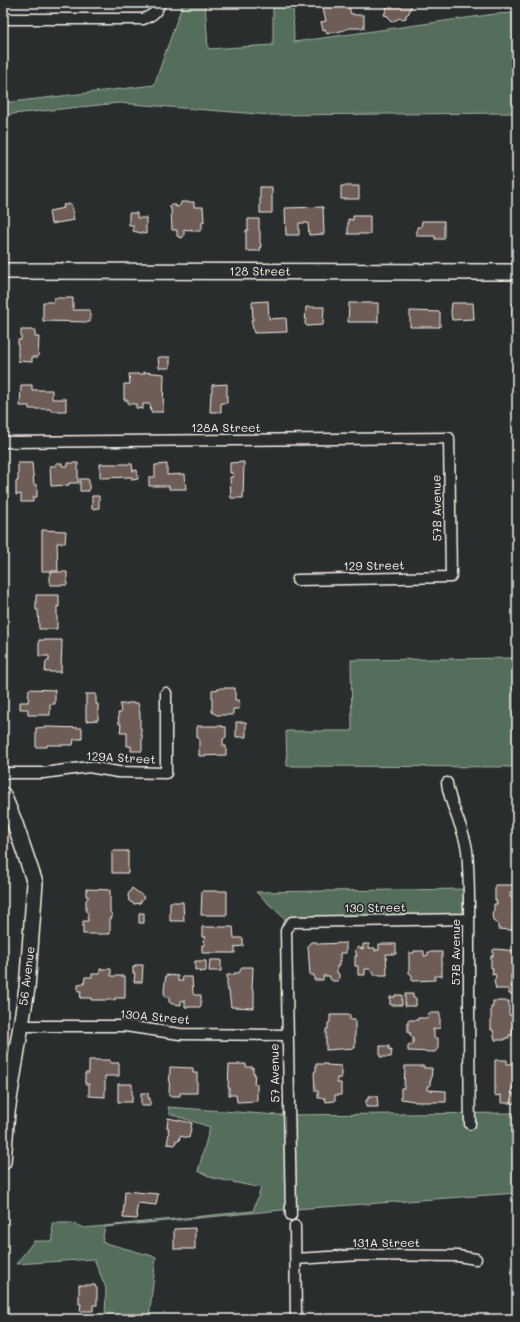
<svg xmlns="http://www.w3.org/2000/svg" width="520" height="1322" font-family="Mali,sans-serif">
<rect width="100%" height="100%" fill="#2a2d2e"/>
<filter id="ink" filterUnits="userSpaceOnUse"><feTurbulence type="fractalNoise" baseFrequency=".025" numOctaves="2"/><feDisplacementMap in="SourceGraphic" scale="8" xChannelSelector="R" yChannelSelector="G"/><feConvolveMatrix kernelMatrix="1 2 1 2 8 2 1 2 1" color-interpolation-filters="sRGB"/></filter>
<g filter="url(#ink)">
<path fill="#546e5c" stroke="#a4b0a2" d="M183,3h22l3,46 65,-4v-42h20l1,39 201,-28 22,-1v100l-247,2 -151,-12 -116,12v-12l151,-18z
M517,658v109l-230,-1 -1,-35h66l-1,-71z
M465,889v28l-11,3 -169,-1 -29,-27z
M168,1107l109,8 240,-2v80l-235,17 -177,17 -3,15 54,15 -7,62h-44l1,-31 -12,-29 -78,5 18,-23h19l-1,-18h20l12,5 169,-17 8,-23 -48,-10 -15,-7 12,-44 -40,-13z"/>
<path fill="#6e5c57" stroke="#f4f1e8" d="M318,3h30l3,11h3v1h10v13h-14l-16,5 -1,-1 -6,2 -2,-5 -2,1 -2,-8 5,-1 -4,-16 -3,1z
M393,3h19l-3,10 -3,2v3l-3,1 -3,-1 -9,4 -3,-6 -4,-1 3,-7 -1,-2z
M341,186h18v13h-18z
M260,187h12v26h-12z
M181,202h13v5h9l1,15h-2v6l-2,3h-8v-2l-3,1 -5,-1v7l-2,2 -5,-2v-6h-5l-1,-22h-1v-3h6v2h2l3,-3z
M71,204l3,16 -23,4 -2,-13 15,-3 -1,-3z
M323,207l1,27 -15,1 -1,-12h-9v12h-13l-1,-27z
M129,213h8v5h9v16l-13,-3v-6h-4z
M353,216h17v18h-22v-15l5,1z
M248,219h11v11l1,1v12l1,1 -1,7h-14v-21h2z
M422,221h22v18h-9v-3h-18v-9h4z
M54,298h19v12h17v12l-47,-1v-19h11z
M268,301l1,18 17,-1 1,14 -33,1 -3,-13h2l-1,-18z
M349,303h29v19h-30z
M452,303h21l1,16 -22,1 -1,-8z
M512,304h5v21h-5z
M306,307h18l-1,18 -16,1 -2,-2z
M410,311l30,1v15h-30z
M21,330h14v7h4l-1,20h-6v5l-14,-1v-21h3z
M158,357h12v11h-11z
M144,372l20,2 -1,38h-12l-1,-8h-7v5l-7,-1v-4h-8v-4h-4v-16h6l-1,-10h15z
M227,384v19h-6v9h-11l1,-20h1v-7z
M21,385h11v5h20v9h14v12h-15v-2h-22v-3h-9z
M244,462l-1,36h-12l-1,-21h3v-4h-3v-10z
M18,463h14l2,22h3v12h-4v5h-12v-8l-5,1v-14h2z
M56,463h6v3h6v-3h10v20h-9v2l-18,1 -1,-20h6z
M100,464h32l1,7 4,-1 1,9 -6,1v-3l-32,1z
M167,464v11l18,-1 1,15h-17v-3h-20v-9h6v-12z
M80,479h9v12h-9z
M92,496h7v12l-7,1z
M42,530l24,1 -1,12h-8l1,28h-16z
M50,572h17v13h-17z
M36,595h23v12l-2,-1v23h-18l-1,-19h-2z
M39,640h23l-1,32h-16l1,-11h3v-5h-10z
M220,688h15v12h3l2,4 -1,5h-6v6h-16l-5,-3v-22l8,-1z
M29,689l26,1v14h-5v11h-22v-6h-8v-7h8z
M86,694h10v10h2v16l-12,1z
M127,703h11l2,11v14h1v6h1v17h-11v-5h-4v-13h-7l1,-9h-2l-1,-11h3l-1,-9h7z
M236,722h10v15h-10z
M197,726h26l-1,1h4v10l-3,2v7h3v9l-27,1v-18h-2z
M48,727l34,1v11h-8l-1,6h-26v2h-11v-19z
M112,851h16v22h-16z
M495,885h22v8h-7v4h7v17h-4l-1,16 -14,-1v-5l-5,-3 -1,-8 2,-3v-6h3l-1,-4h-1z
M132,888l12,9 -4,6 -6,1 -5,-3 -1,-6z
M86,889l24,1v22l2,2v4l-2,1v15h-27v-13h5v-1l-1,-3 2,-2 -3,-4v-11l2,-2v-2h-2z
M202,891h25v24h-26z
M170,902h13l1,19h-14z
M139,913h5v10h-5z
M202,927h31l1,11h9v8l-8,1v6h-33v-8h3l-2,-5 3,-3h-4z
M311,942h6l1,2 28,-1v10h-6v8l-1,1v4h-2v7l2,1v5l-2,2h-4l-3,-2v-3h-7v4h-9v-5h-4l-2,-29z
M363,944h6v4h6v3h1v-1h3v-6h17v10h-10l1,21h-13v-3h-2l-2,-3h-5v6h-7v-9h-3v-10h2l-2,-6 3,-3 5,2z
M495,949l22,2 -1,24h-5v12h6v7h-8v-5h-13l-2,-8 2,-3 -1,-4 -3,1 1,-7h-2v-12h2v-6z
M414,951h10v5l4,-1v-3h14v24h-7v4l-23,1v-6l-3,-2v-20h5z
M210,960h11v11h-12z
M195,961h11v10l-7,1v-2h-4z
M135,965h8l-1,17h-8l1,-9h-2v-6h2z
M242,967h11l-1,23h2v18l-23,-1 -2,-16 -2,-1v-15h7v-2h5z
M100,969h11v7h14v22h-10v2h-24v-2h-11l1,-7h-3v-6l6,-1 1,-7h7v-3h8z
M166,975l12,1v5h5l-1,-4h10l1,16 1,2h7v12h-16v-6h-4v4l-9,-1 -3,-2v-5h-4l-1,-6z
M405,994h8v4h3v8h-11z
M395,995h7v10h-12v-8h5z
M493,1001h16v14h3l1,6v14h-4v3h-4v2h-10l-2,-10h-2v-23h2z
M429,1013h11v15l-7,1v2h1v7h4v10l-3,4 -27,-1v-6h5v-7l-3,-3 1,-2h-3v-13h10v-2h10z
M330,1015h20v5h5v28l-29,2v-21h2v-6l2,-1z
M380,1046h9v4l3,-1 -1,8h-11z
M89,1060h21v3h9v13h-14v21l-16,-1v-12h-4v-11h4z
M495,1060h12v4h6v8h4v16h-5v6h5v9h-16v-8l-6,1z
M238,1064h8v3h7v6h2l-1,11h3v17l-20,1 -1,-7h-7v-8h-1l1,-22h9z
M316,1064h11v1l14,1v12h-4v5h4v12h-6v6l-9,1 -1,-4h-7v-7h-3l-1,-19 2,-1z
M405,1066h19v2h8l-1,13h-1v5h-3v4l19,1v11h-31l-1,-1 -13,-2v-11h3z
M170,1067l23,1v5h4v20h-17v3h-11z
M118,1084h14v18h-14z
M141,1093h7v5h2v8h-9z
M368,1096h9l1,11h-12v-7h2z
M168,1118l24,5 -3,15 -9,-2 -1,5 -3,-1 -1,5 -8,-1 2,-11 -1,-1 1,-4h-2z
M125,1191l33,3 -2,11 -18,-2 -2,11 2,1 -1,4 -14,-1z
M195,1228v21h-21v-20z
M79,1285h16l1,3h1v17h-4v6h-13l1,-7h-2z"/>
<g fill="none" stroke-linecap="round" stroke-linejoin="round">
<defs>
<path id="street" d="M3,19h140c9,-3 14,-7 17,-16
M3,442l446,-4 2,139 -154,3
M3,773h40l46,-6 29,5 48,1v-80
M447,783c3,24 17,44 20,67 3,34 2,69 2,104 0,57 0,113 1,170
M20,1026h105l55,8 108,1
M291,1215l-5,-284 3,-6 3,-3 177,-3
M295,1226l1,93
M296,1259l64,-4 98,1 18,3"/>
<g id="secondary">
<path id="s1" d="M3,271l514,1"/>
<path d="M3,795l11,26 21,62 -8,105 -20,124 -4,50"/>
</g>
</defs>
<use href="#street" stroke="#f4f1e8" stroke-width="13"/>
<use href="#secondary" stroke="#f4f1e8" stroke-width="18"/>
<use href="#street" stroke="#2a2d2e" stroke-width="10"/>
<use href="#secondary" stroke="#2a2d2e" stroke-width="15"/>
</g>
</g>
<g text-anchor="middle" stroke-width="3.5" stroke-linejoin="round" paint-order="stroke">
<g font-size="12" fill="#f4f1e8" stroke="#2a2d2e">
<text dy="4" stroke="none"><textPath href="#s1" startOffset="257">128 Street</textPath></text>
<text x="226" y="432">128A Street</text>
<text transform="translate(437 508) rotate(-91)" y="4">57B Avenue</text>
<text transform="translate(374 566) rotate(-1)" y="4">129 Street</text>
<text transform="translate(121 758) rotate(3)" y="4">129A Street</text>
<text transform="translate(375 908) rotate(-1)" y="4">130 Street</text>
<text transform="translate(456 952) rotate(-90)" y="4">57B Avenue</text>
<text transform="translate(27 976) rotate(-83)" y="4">56 Avenue</text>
<text transform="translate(155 1017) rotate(5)" y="4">130A Street</text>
<text transform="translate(275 1073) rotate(-91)" y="4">57 Avenue</text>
<text x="386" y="1247">131A Street</text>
</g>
</g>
<rect width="520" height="1322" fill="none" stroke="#2a2d2e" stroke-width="16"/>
<rect x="8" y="8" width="504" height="1306" fill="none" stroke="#f4f1e8" stroke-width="1.5" filter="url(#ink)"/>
</svg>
